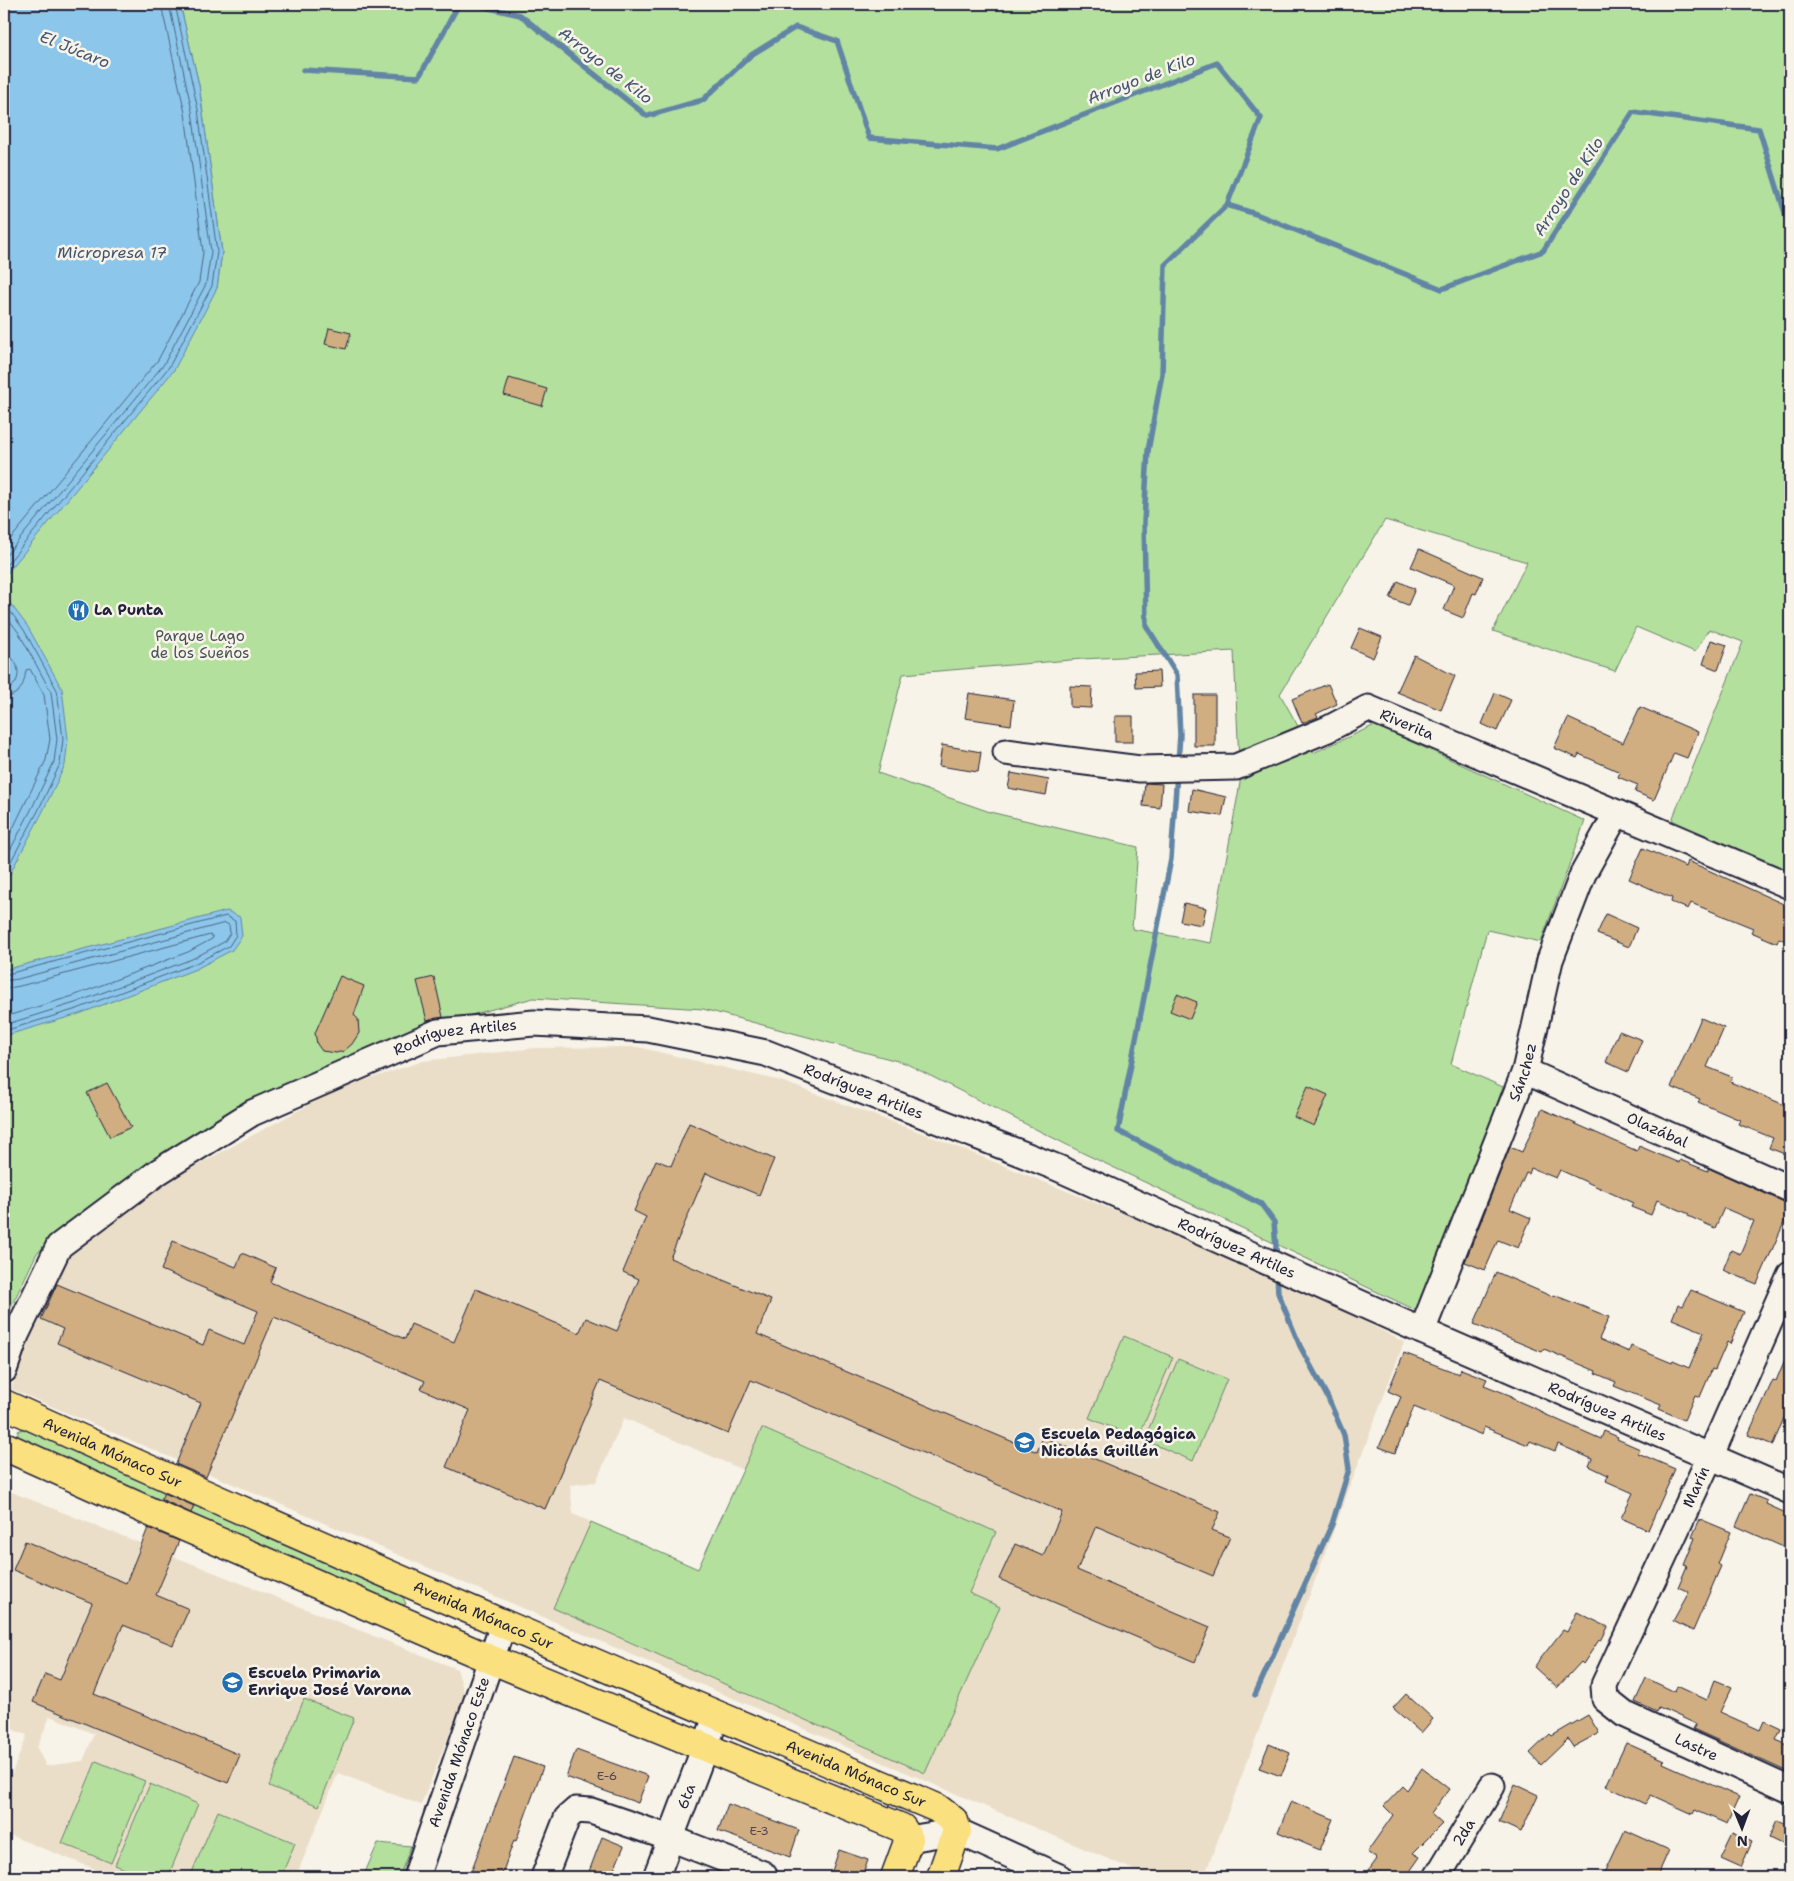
<svg xmlns="http://www.w3.org/2000/svg" width="1794" height="1881" font-family="'Shantell Sans',sans-serif">
<rect width="100%" height="100%" fill="#f7f3e8"/>
<filter id="ink" filterUnits="userSpaceOnUse"><feTurbulence type="fractalNoise" baseFrequency=".02" numOctaves="2"/><feDisplacementMap in="SourceGraphic" scale="10" xChannelSelector="R" yChannelSelector="G"/><feConvolveMatrix kernelMatrix="1 2 1 2 8 2 1 2 1" color-interpolation-filters="sRGB"/></filter>
<g filter="url(#ink)">
<path fill="#ebdec9" fill-rule="evenodd" d="M638,1047l143,34 144,53 353,142 126,66 -200,535h-54l-1139,-488 17,-45 8,-29 29,-58 105,-77 166,-90 87,-29 112,-13zM624,1418l119,52 -45,100 -125,-56 -3,-29 26,-3z
M4,1489l453,180 8,26 -44,110 -83,-32 -42,104h-181l-111,-44v-40l23,-58 -23,-9zM50,1716l44,18 -11,27 -37,5 -9,-18z"/>
<path fill="#b4e09e" stroke="#6b816c" fill-rule="evenodd" d="M180,4h1610v870l-118,-54 71,-178 -34,-13 -14,23 -59,-25 -21,44 -122,-40 34,-69 -142,-42 -105,174 33,59 62,-28 210,96 -44,121 -54,-12 -36,134 52,23 -79,227 -341,-161 -178,-90 -202,-54 -170,-11 -69,19 -258,112 -86,56 -83,68 -27,56 -6,19v-751l213,-289 5,-36 -23,-167zM1234,651l6,132 -29,160 -79,-14 6,-82 -148,-35 -112,-39 25,-99 179,-15z
M1124,1336l49,21 -35,81 -49,-20z
M1178,1359l49,20 -34,82 -49,-21z
M25,1428l377,167 4,9 -6,2 -179,-76 -203,-91v-8z
M762,1428l234,104 -27,61 31,14 -75,166 -372,-165 38,-86 107,47z
M304,1699l50,19 -35,88 -50,-20z
M96,1761l49,20 -34,82 -49,-20z
M150,1784l48,20 -30,73h-24l-29,-12z
M218,1811l77,32 -14,34h-91z
M378,1843l33,3 -12,31h-36z"/>
<path fill="#8cc7eb" stroke="#6285a5" d="M4,4h176l19,81 23,167 -5,36 -43,82 -170,207z
M4,595l24,32 34,62 6,50 -3,26 -23,48 -38,72v-201l3,-15 -3,-6z
M227,911l13,6 2,19 -10,14 -36,19 -117,45 -75,22v-66z"/>
<g fill="none" stroke-linecap="round" stroke-linejoin="round">
<path stroke="#4c6481" stroke-width="1" d="M4,547l154,-187 41,-78 4,-30 -18,-139 -24,-109
M4,558l160,-194 42,-80 5,-32 -19,-141 -23,-107
M4,568l165,-201 43,-81 5,-34 -19,-142 -23,-106
M4,603l20,27 33,60 6,49 -3,25 -22,47 -34,63
M4,613l15,20 32,59 6,47 -3,23 -22,46 -28,54
M4,656l9,3c9,11 6,29 -9,31
M4,697c17,-1 20,-13 22,-27l4,-1 14,26 6,44 -4,21 -42,87
M4,975l222,-59 9,5 1,14 -7,11 -35,18 -117,45 -73,22
M4,981l14,-2 207,-56 4,2 1,8 -6,9 -32,17 -117,44 -71,22
M4,989l16,-3 190,-51 3,2 -1,2 -24,13 -115,44 -69,21"/>
<path stroke="#6285a5" stroke-width="5.5" d="M472,4l48,11 127,101 56,-16 48,-45 45,-28 41,14 32,97 128,11 220,-86 44,55 -34,87 29,9 186,75 101,-38 90,-139 126,17 31,100
M303,70l116,7 40,-73
M1178,762l2,-27 -3,-60 -31,-50 -2,-103 4,-71 14,-77 3,-109 62,-60
M1177,773l-6,86 -53,272 143,73 13,18 3,38
M1255,1695l77,-171 17,-55 -5,-34 -16,-37 -28,-52 -22,-53 -1,-19"/>
</g>
<path fill="#d0ae82" stroke="#22223b" d="M329,328l22,5 -5,16 -21,-5z
M509,378l38,11 -5,17 -38,-11z
M1419,549l64,28 -7,17 -3,-1 -10,25 -19,-8 10,-25 -43,-18z
M1398,581l17,8 -7,16 -18,-7z
M1360,628l22,9 -9,21 -22,-10z
M1711,640l16,5 -9,25 -15,-6z
M1414,655l41,21 -14,34 -44,-18z
M1159,671l1,16 -24,1 -1,-16z
M1328,684l9,20 -21,10 2,3 -16,6 -10,-24z
M1070,686l22,1 -1,21 -21,-1z
M969,693l45,7 -3,25 -46,-7z
M1495,693l16,7 -14,31 -15,-7z
M1194,695h21v51h-21z
M1640,707l58,25 -11,26 -13,-5 -20,47 -19,-8 3,-7 -20,-8 2,-5 -41,-18 -2,4 -23,-10 14,-30 55,25z
M1115,716h18v26h-18z
M942,745l39,7 -3,20 -39,-6z
M1011,773l38,7 -3,15 -38,-7z
M1145,783l17,1 -2,24 -17,-2z
M1192,789l34,8 -4,19 -33,-5z
M1643,848l43,19 2,-6 102,46v36l-11,-5 -2,5 -26,-11 2,-4 -62,-25 -3,6 -17,-7 1,-4 -43,-19z
M1184,903l22,5 -4,17 -22,-4z
M1606,914l31,14 -8,19 -32,-13z
M340,976l24,10 -10,29 4,4 1,14 -7,11 -8,7 -8,2 -14,-2 -5,-7 -2,-11z
M434,977l9,40 -16,4 -10,-40z
M1177,994l20,8 -7,17 -20,-8z
M1701,1018l23,10 -17,39 25,10 -2,5 57,24 3,-8v58l-21,-8 4,-10 -35,-14 2,-4 -42,-18 2,-3 -29,-12z
M1619,1031l23,9 -14,32 -22,-10z
M107,1083l24,44 -21,10 -23,-44z
M1308,1086l20,9 -14,31 -20,-9z
M1542,1109l95,42 2,-5 40,17 1,-3 28,11v-3l76,34 6,1v6l-33,75 -34,-14 8,-20 9,4 14,-33 -30,-13 -9,20 -27,-12 1,-2 -32,-14 -6,15 -20,-8 2,-4 -73,-33 -4,8 -25,-10 -2,6 -3,-1 -16,36 21,9 -13,30 -20,-8 -13,30 -20,-8 45,-115 12,5z
M689,1123l85,36 -15,36 -53,-22 -36,85 101,42 -14,34 280,118 6,-15 177,75 -8,18 18,7 -17,39 -117,-50 -19,44 133,57 -15,35 -196,-83 16,-35 28,12 19,-44 -311,-132 -23,54 -128,-53 -55,128 -99,-42 24,-57 -49,-21 4,-8 -151,-64 -68,160 -30,-13 25,-61 -144,-60 6,-14 -22,-10 16,-35 146,61 6,-15 35,15 14,-34 -97,-41 12,-29 63,26 6,-14 34,15 -6,14 135,57 6,-15 43,18 22,-53 103,44 7,-15 31,13 22,-52 -16,-7 23,-55 -12,-6 22,-51 15,6z
M1496,1272l57,25 1,-2 55,22 -10,22 30,13 2,-6 41,17 1,-2 16,7 15,-36 -32,-13 6,-15 5,2 8,-16 53,22 -14,32 -3,-2 -12,28 -3,-1 -12,28 -5,-2 -11,25 -25,-11 2,-4 -47,-19 2,-4 -21,-9 1,-2 -52,-22 -2,3 -68,-28z
M1790,1347v56l-17,42 -25,-10 25,-55 3,1z
M1404,1353l55,21 2,-5 26,10 -3,6 28,11 -1,2 32,14 -1,1 59,26 3,-8 14,6 -1,2 23,10 -2,4 37,16 -27,61 -27,-12 12,-25 -27,-12 2,-6 -19,-9 3,-7 -34,-15 -3,7 -25,-10 -2,4 -44,-18 -2,8 -68,-28 -19,46 -16,-6 22,-50 -13,-6z
M164,1493l30,13 -3,7 -30,-14z
M1750,1494l17,7 -1,3 24,11v35l-54,-24z
M1700,1519l31,13 -13,32 3,2 -28,65 -20,-10 16,-29 -11,-5 9,-21 -3,-1 11,-27 -3,-1z
M148,1528l31,13 -23,54 33,14 -16,36 -50,-20 -29,69 146,61 -12,28 -195,-81 12,-28 15,6 32,-77 -79,-33 12,-29 101,42z
M1577,1612l31,15 -7,14 -2,-1 -16,24 -2,-2 -24,26 -23,-21 29,-37 4,2z
M1646,1678l29,14 2,-6 30,14 8,-20 17,7 -12,25 40,18 4,-9 17,8 -5,11 14,6v27l-97,-44 3,-5 -37,-17 -2,5 -22,-10z
M1406,1694l27,25 -12,14 -28,-25z
M1588,1715l11,18 -26,14 -5,-8 -27,26 -11,-12 20,-19 2,2z
M1626,1743l38,17 -1,3 76,34 -12,27 -32,-14 -2,4 -42,-19 -6,9 -39,-18z
M1269,1744l21,9 -9,23 -22,-8z
M576,1750l72,26 -10,27 -72,-26z
M514,1757l29,10 -27,74 -2,-1 -13,37h-32z
M1422,1768l27,21 -18,25 11,10 -29,29 7,4 -14,20h-42l13,-18 -10,-7 26,-37 -9,-9 19,-20 4,4z
M1515,1784l23,11 -17,37 -22,-10z
M1291,1801l42,18 -13,31 -42,-18z
M728,1804l71,26 -9,27 -72,-26z
M1777,1820l13,6v21l-21,-10z
M1625,1830l44,20 -12,27h-54z
M1733,1833l19,9 -11,25 -20,-9z
M602,1837l22,9 -13,31h-24z
M839,1850l29,10 -6,17h-32z"/>
<g fill="none" stroke-linecap="round" stroke-linejoin="round">
<defs>
<g id="minor">
<path id="s1" d="M1006,752l134,17 96,-2 92,-38 40,-21 422,178"/>
<path id="s2" d="M1525,1071l265,118"/>
<path id="s3" d="M1790,1275l-80,182 -106,228 1,14 19,15 166,76"/>
<path id="s4" d="M1422,1331l103,-260 25,-111 33,-86 34,-61"/>
<path id="s5" d="M4,1370l12,-35 43,-89 99,-74 94,-59 186,-81 96,-9 114,6 118,24 292,115 364,163 368,160"/>
<path d="M909,1839l48,-8 102,46"/>
<path id="s6" d="M416,1877l87,-252"/>
<path d="M544,1877l23,-59 9,-8 15,1 79,27 93,36 2,3"/>
<path id="s7" d="M656,1877l61,-162"/>
<path id="s8" d="M1437,1877l55,-91"/>
</g>
<g id="major">
<path id="s9" d="M4,1404c308,140 620,272 933,404l17,13 3,10 -16,46"/>
<path d="M4,1446l151,68 335,145 412,169 7,11 -14,38"/>
</g>
</defs>
<use href="#minor" stroke="#22223b" stroke-width="29"/>
<use href="#major" stroke="#22223b" stroke-width="31"/>
<use href="#minor" stroke="#f7f3e8" stroke-width="25"/>
<use href="#major" stroke="#fbe080" stroke-width="28"/>
</g>
</g>
<defs>
<symbol id="restaurant-disc" viewBox="-11 -11 22 22"><circle r="9.5" fill="#1f6fb2" stroke="#f7f3e8"/><path d="M-5-6h1v4h1v-4h1v4h1v-4h1v5L-1.5 .5V6h-2V.5L-5-1ZM5-6V6H3V1.5H1.5Q1.5-4 5-6Z" fill="#fff"/></symbol>
<symbol id="university-disc" viewBox="-11 -11 22 22"><circle r="9.5" fill="#1f6fb2" stroke="#f7f3e8"/><path d="M0-5L7-2L0 1L-7-2ZM-4 1L0 2.5L4 1V4Q0 6-4 4Z" fill="#fff"/></symbol>
<symbol id="school-disc" viewBox="-11 -11 22 22"><circle r="9.5" fill="#1f6fb2" stroke="#f7f3e8"/><path d="M0-5L7-2L0 1L-7-2ZM-4 1L0 2.5L4 1V4Q0 6-4 4Z" fill="#fff"/></symbol>
</defs>
<g fill-rule="evenodd">
<use href="#restaurant-disc" x="66" y="598" width="25" height="25"/>
<use href="#university-disc" x="1012" y="1430" width="25" height="25"/>
<use href="#school-disc" x="220" y="1670" width="25" height="25"/>
</g>
<g text-anchor="middle" stroke-width="5" stroke-linejoin="round" paint-order="stroke">
<g font-size="12" fill="#4e454d">
<text x="607" y="1780">E-6</text>
<text x="759" y="1835">E-3</text>
</g>
<g font-size="15" font-weight="bold" fill="#22223b" stroke="#f7f3e8" text-anchor="start">
<text x="94" y="615">La Punta</text>
<text x="1041" y="1439">Escuela Pedagógica<tspan x="1041" dy="17">Nicolás Guillén</tspan></text>
<text x="248" y="1678">Escuela Primaria<tspan x="248" dy="17">Enrique José Varona</tspan></text>
</g>
<g font-size="15" fill="#465254" stroke="#f7f3e8">
<text x="200" y="641">Parque Lago<tspan x="200" dy="17">de los Sueños</tspan></text>
</g>
<g font-size="15" fill="#22223b" stroke="#f7f3e8">
<text dy="5" stroke="none"><textPath href="#s1" startOffset="418">Riverita</textPath></text>
<text dy="5" stroke="none"><textPath href="#s5" startOffset="589">Rodríguez Artiles</textPath></text>
<text dy="5" stroke="none"><textPath href="#s4" startOffset="278">Sánchez</textPath></text>
<text dy="5" stroke="none"><textPath href="#s5" startOffset="1009">Rodríguez Artiles</textPath></text>
<text dy="5" stroke="none"><textPath href="#s2" startOffset="145">Olazábal</textPath></text>
<text dy="5" stroke="none"><textPath href="#s5" startOffset="1414">Rodríguez Artiles</textPath></text>
<text dy="5" stroke="none"><textPath href="#s5" startOffset="1819">Rodríguez Artiles</textPath></text>
<text dy="5" stroke="none"><textPath href="#s9" startOffset="119">Avenida Mónaco Sur</textPath></text>
<text transform="translate(1696 1487) rotate(-65)" y="5">Marín</text>
<text dy="5" stroke="none"><textPath href="#s9" startOffset="524">Avenida Mónaco Sur</textPath></text>
<text dy="5" stroke="none"><textPath href="#s3" startOffset="568">Lastre</textPath></text>
<text dy="5" stroke="none"><textPath href="#s6" startOffset="132">Avenida Mónaco Este</textPath></text>
<text dy="5" stroke="none"><textPath href="#s9" startOffset="929">Avenida Mónaco Sur</textPath></text>
<text dy="5" stroke="none"><textPath href="#s7" startOffset="86">6ta</textPath></text>
<text dy="5" stroke="none"><textPath href="#s8" startOffset="52">2da</textPath></text>
</g>
<g font-size="16" font-style="italic" fill="#425470" stroke="#f7f3e8">
<text transform="translate(75 49) rotate(22)" y="6">El Júcaro</text>
<text transform="translate(606 65) rotate(38)" y="6">Arroyo de Kilo</text>
<text transform="translate(1141 78) rotate(-21)" y="6">Arroyo de Kilo</text>
<text transform="translate(1568 186) rotate(-57)" y="6">Arroyo de Kilo</text>
<text x="112" y="258">Micropresa 17</text>
</g>
</g>
<rect width="1794" height="1881" fill="none" stroke="#f7f3e8" stroke-width="20"/>
<rect x="10" y="10" width="1774" height="1861" fill="none" stroke="#22223b" stroke-width="2" filter="url(#ink)"/>
<g transform="translate(1742 1828) rotate(179)" stroke="#f7f3e8" stroke-width="4" paint-order="stroke">
<path d="M0-4L9 19L0 12L-9 19Z" fill="#22223b"/>
<text y="-8" font-size="14" font-weight="bold" text-anchor="middle" fill="#22223b">N</text>
</g>
</svg>
